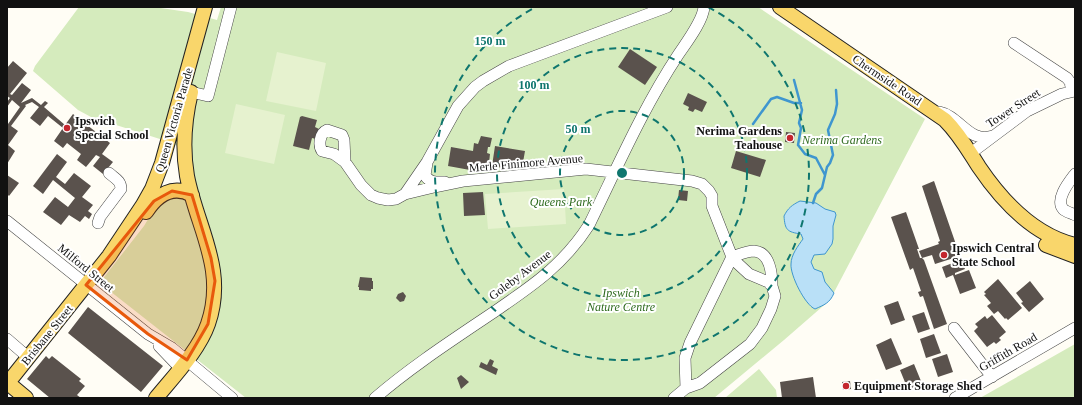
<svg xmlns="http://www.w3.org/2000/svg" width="1082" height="405" font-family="'Times New Roman',serif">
<rect width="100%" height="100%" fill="#fffdf5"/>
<path fill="#d5ebbd" d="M79,7h75l34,5 29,8 4,-13h537l167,112 -95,181 -46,40 -70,58h-468l-145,-114v-3l43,-55 12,-20 21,-11 16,-32 -2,-12 -28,-11 -72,-23 -13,-7 -45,-39 2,-5z
M1075,344v54h-95z
M759,369l17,21 1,8h-52z"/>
<path fill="#e6f2cf" d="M277,52l49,11 -10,48 -50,-10z
M236,104l49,11 -11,49 -49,-11z
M564,189l2,35 -78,5 -3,-35z"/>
<path fill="#b9e0f7" stroke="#3f96cf" d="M800,201l16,2 9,6 10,3 1,3 -3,11v13l-1,5 -7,10 -11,1 -3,7 3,7 8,3 3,10 9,11c-4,10 -10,12 -19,16 -10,-4 -25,-34 -24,-45 0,-9 7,-18 12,-25l-2,-5c-14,-2 -16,-4 -17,-18 4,-8 8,-11 16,-15z"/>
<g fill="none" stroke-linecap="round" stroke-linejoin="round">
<path stroke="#3f96cf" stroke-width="2.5" d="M794,80l8,30 -3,13 2,5 -3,17 7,9 11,4 9,17
M753,124l18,-25 6,-2 17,6h7
M813,203l3,-9 6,-6 5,-21 3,-4 3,-8 -5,-25 7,-16 2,-10 -1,-14"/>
</g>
<path fill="#5a524d" d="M630,49l27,18 -12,18 -27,-18z
M13,61l14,12 -17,21 2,1 10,-12 9,7 -10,13 11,-5 9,7 4,-4 3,2 -4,4 21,18 8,-11 37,29 -8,11 11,8 -10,12 -10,-8 7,-9 -4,-2 -10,12 -9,-7 4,-6 -14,-11 -4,5 -9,-7 9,-13 -15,-12 -8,10 -10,-8 9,-11 -7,-5 -7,3 1,1 -15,20 7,5 -10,14 7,6 -8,13v-41l1,1 12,-17 -8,-7 -5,7v-5l3,-4 -3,-2v-28z
M688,93l19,9 -5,10 -7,-3 -2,3 -5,-2 1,-3 -6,-3z
M302,116l15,4 -2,7 4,2 -3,10 -4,-1 -3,12 -16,-4 7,-29z
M786,132l9,1 -1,10 -9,-1z
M481,136l11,2 -2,9h-2l-1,6 3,1 -1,9h-3l-1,6 -15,-2v3l-22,-4 3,-19 22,4 1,-8 4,1z
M495,146l30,5 -3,17 -6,-1 -1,3 -23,-4z
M736,151l30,9 -6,17 -29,-9z
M57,154l10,8 -11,15 9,7 9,-11 17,13 -9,11 11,8 -5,6 4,3 -3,5 -4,-3 -5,6 -11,-7 -8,10 -18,-13 12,-15 13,10 7,-9 -22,-18 -10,14 -10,-8z
M7,175l12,8 -10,13 -2,-2z
M934,181l26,75 -25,8 -3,-9 -10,3 2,2 23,64 -13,5 -11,-33 -3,1 -2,-5 3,-1 -8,-23 -3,2 -19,-53 15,-5 13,37h-2l3,9h2l-3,-7 20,-7 -1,-2 2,-1 -18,-55z
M679,190l9,1 -1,10 -9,-1z
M483,192l2,23 -21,1 -1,-23z
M961,260l4,9 -10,4v2l14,-5 7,18 -16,6 -7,-19 -7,3 -4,-11z
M360,277l12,1v3h1v8h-2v2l-12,-1v-3h-1z
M998,279l24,29 -14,12 -2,-2 -1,1 -7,-8 -4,3 -7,-8 4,-3 -7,-8 2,-1 -2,-2z
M1030,281l14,18 -15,13 -8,-9 2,-1 -7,-9z
M403,292l3,4 -2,5 -4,1 -4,-4 2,-4z
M898,301l7,19 -14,5 -7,-19z
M88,307l75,59 -22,26 -73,-59z
M924,312l6,17 -12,4 -6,-17z
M992,315l14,17 -7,6 2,2 -5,4 -2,-2 -7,5 -13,-16 4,-4 -3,-3 10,-8 2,3z
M934,334l7,19 -15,5 -6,-19z
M891,338l11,26 -16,6 -10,-25z
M947,354l6,18 -15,5 -6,-18z
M46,356l3,3 3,-3 29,23 -2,2 6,5 -8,9 4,3h-31l-23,-19z
M490,359l4,2 -2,5 6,3 -2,6 -17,-8 2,-5 6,3z
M914,364l9,22 -14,6 -9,-22z
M461,375l8,7 -8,7 -4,-11z
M813,377l3,21h-34l-2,-16z
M850,381l1,8 -8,1 -1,-8z"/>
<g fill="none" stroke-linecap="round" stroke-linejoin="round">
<defs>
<path id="minor" d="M1014,43l53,35 3,4 2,9
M191,92l17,4 23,-89
M939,112c21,4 30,32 54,24
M971,153l56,-42 35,-17 13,-3
M345,162l-1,-22 -2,-5 -15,-5c-7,3 -9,15 -5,21l12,3 11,8 16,23 10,10 7,3 10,2 8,-1 9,-5 29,-7 29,-6 123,-12 106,12 10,3 7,7 3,5v10l20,51 4,5 13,12 19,8 4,4 3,10 -4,13 -9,19 -12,16 -50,39 -14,5
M427,163l-2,12c4,8 11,7 20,7
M1075,174c-6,8 -20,25 -12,35 3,3 8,4 12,6
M405,194l22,-32 31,-56 17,-19 8,-6 26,-15 158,-59
M7,221l141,113 24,14 60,50
M98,223l2,-6 21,-28c0,-9 -7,-11 -12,-16
M732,257c6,-2 15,-6 22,-6 16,1 18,23 18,35
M954,328l38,49
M7,339l22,19
M159,346l21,22
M375,398c36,-31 76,-57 116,-84 38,-26 72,-48 98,-89 28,-57 54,-117 89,-170 8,-12 25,-34 26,-48
M674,398l12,-10 -1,-30 5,-15 42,-86
M955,398l120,-70"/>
<path id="major" d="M780,7l165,113c15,15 23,30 34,47 23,34 54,68 96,78
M146,212c11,-17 27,-28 46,-17
M1046,245l29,11
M8,383l18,15
M7,384l102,-128 34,-51 9,-16 10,-26 43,-156
M156,398c18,-22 43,-48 52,-74 19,-55 -11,-96 -21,-148 -5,-29 -3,-55 4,-84"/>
</defs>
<use href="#minor" stroke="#444" stroke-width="12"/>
<use href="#major" stroke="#222" stroke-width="16"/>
<use href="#minor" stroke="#fff" stroke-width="11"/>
<use href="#major" stroke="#f9d66b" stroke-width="14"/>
</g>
<path fill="#e8590c" fill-opacity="0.2" stroke="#e8590c" stroke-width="3" stroke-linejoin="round" d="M172,191l20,4 19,63 4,23 -7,43 -21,36 -39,-26 -62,-49 68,-84z"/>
<g fill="none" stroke="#0f766e" stroke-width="2" stroke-dasharray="7 5">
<circle cx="622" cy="173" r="62"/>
<circle cx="622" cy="173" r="125"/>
<path d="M708 7A187 187 0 1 1 536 7"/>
</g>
<g fill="#c4262e" stroke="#fff" stroke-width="1.5">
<circle cx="67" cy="128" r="4"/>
<circle cx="790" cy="138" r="4"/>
<circle cx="944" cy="255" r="4"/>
<circle cx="846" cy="386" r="4"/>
</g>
<g text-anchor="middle" stroke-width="4" stroke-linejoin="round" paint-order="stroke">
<g font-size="12" fill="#111" stroke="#fff">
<text transform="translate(887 80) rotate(34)" y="4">Chermside Road</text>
<text transform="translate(1013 108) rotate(-33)" y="4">Tower Street</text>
<text transform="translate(174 120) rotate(-74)" y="4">Queen Victoria Parade</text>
<text transform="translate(526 163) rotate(-5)" y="4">Merle Finimore Avenue</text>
<text transform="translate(86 268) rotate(39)" y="4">Milford Street</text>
<text transform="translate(520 275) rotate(-37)" y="4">Goleby Avenue</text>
<text transform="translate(47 335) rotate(-51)" y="4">Brisbane Street</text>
<text transform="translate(1008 352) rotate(-30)" y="4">Griffith Road</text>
</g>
<g font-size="12" font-weight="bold" fill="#111" stroke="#fff" text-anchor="start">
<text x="75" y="125">Ipswich<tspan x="75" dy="14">Special School</tspan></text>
<text x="782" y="135" text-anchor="end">Nerima Gardens<tspan x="782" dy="14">Teahouse</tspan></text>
<text x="952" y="252">Ipswich Central<tspan x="952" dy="14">State School</tspan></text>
<text x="854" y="390">Equipment Storage Shed</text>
</g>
<g font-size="12" font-style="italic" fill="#2f6b1f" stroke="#fff">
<text x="842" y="144">Nerima Gardens</text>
<text x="561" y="206">Queens Park</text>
<text x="621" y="297">Ipswich<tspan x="621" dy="14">Nature Centre</tspan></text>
</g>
</g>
<circle cx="622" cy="173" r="6" fill="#0f766e" stroke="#fff" stroke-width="2"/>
<g font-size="12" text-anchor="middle" font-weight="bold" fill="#0f766e" stroke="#fff" stroke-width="4" stroke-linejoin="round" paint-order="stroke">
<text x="490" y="45">150 m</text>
<text x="534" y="89">100 m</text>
<text x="578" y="133">50 m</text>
</g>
<rect width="1082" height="405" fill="none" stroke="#111111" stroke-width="16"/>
</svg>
